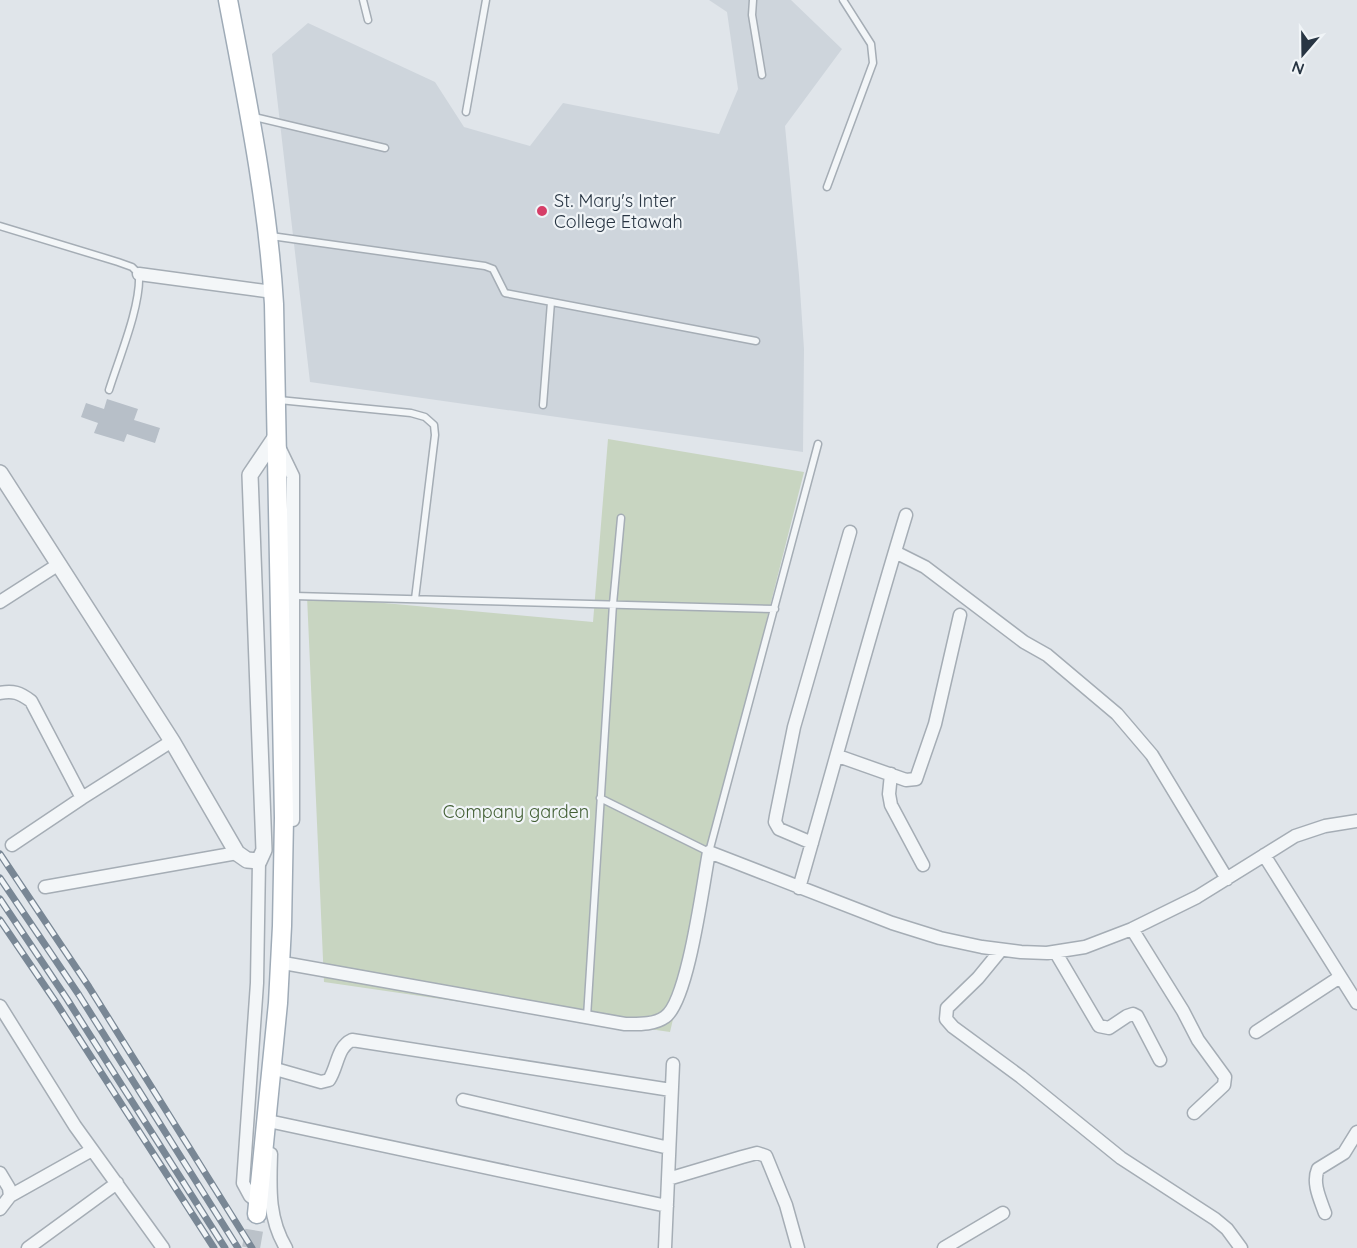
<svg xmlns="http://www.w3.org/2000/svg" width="1357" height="1248" font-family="Quicksand,sans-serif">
<rect width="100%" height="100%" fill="#e0e5ea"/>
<path fill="#ced5dc" d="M709,0h82l51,49 -57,77 14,149 5,74 -1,103 -493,-70 -38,-328 36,-31 127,59 29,45 66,19 33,-43 156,31 19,-45 -11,-77z"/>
<path fill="#c8d5c1" d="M608,439l196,33 -36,142 -98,418 -346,-50 -17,-386 286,26z"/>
<path fill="#b7bfc8" d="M107,399l31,10 -4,11 26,8 -5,15 -28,-9 -3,8 -30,-9 4,-10 -17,-6 5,-14 18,6z"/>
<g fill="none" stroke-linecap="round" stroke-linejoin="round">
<path stroke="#bbc2c9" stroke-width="18" stroke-dasharray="18 9" stroke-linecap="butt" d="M251,1248l6,-34"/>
<defs>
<path id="service" d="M363,0l5,20
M753,0l-1,15 10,60
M466,112l20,-112
M254,117l131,31
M827,187l46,-124 -2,-19 -28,-44
M0,226l118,36 14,5 7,7c2,32 -20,84 -30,116
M271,236l214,30 8,3 12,24 251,48
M279,400l132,13 14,4 9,8 1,10 -20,164
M543,405l8,-103
M294,596l481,13
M600,798l109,54 109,-408
M587,1017l26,-413 8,-86"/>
<path id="minor" d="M139,274l134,18
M279,447l14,29v344
M895,552l30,15 99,75 23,13 70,59 35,41 75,124
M0,602l59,-38
M0,693c13,-3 20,0 31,8l51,97
M838,756l68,24 10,-1 19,-55 25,-109
M891,774l-2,20 2,11 32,60
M812,843l-33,-14 -4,-7 1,-6 18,-89 56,-195
M12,845l70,-47 90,-57
M1264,855l93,148
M45,887l192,-34
M799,888c36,-125 69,-249 107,-373
M1132,929l51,82 15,29 27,37 -1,8 -30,28
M1001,950l-23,28 -31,30 -1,11 7,8 68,50 100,81 94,61 12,10 14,19
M1056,953l43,73 10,2 18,-12 6,-2 4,2 23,44
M289,964l336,60c13,0 29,1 40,-7 23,-15 38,-134 44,-165l183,71 48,15 42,9 39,5 26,1 38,-6 47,-18 65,-32 98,-61 30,-10 32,-5
M0,1006l75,120 88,122
M1256,1032l84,-55
M279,1070l42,12 8,-2c9,-14 8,-33 23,-40l319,50
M463,1100l206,48
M273,1122l394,84
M271,1154c-1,34 -3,64 15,94
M0,1173l9,15 1,8 -10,13
M668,1179l74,-22 15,-4 9,3 20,49 12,43
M10,1196l82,-46
M258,1202l-8,-6 -7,-13 14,-200 2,-122
M1325,1213c-5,-14 -13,-30 -7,-44l26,-16 13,-21
M28,1248l89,-65
M665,1248l8,-184
M944,1248l59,-35"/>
<path id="tertiary" d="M0,473l172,268 65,112 10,7 12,1 5,-11 -14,-375 25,-37"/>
<path id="primary" d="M228,0c19,100 40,202 46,304l10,514 -2,108 -4,77 -21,211"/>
</defs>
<use href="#service" stroke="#a5adb5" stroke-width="9"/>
<use href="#minor" stroke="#a5adb5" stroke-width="15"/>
<use href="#tertiary" stroke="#a5adb5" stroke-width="18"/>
<use href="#primary" stroke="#9fabb7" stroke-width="21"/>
<use href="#service" stroke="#f3f6f8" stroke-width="6"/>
<use href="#minor" stroke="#f3f6f8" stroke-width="12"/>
<use href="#tertiary" stroke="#f3f6f8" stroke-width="15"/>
<use href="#primary" stroke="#fff" stroke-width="18"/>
<defs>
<path id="rail" d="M0,854l89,133 163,261
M0,878l79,117 159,253
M0,899l67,100 158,249
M0,920l57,84 157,244"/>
</defs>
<use href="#rail" stroke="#798795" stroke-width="7"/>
<use href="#rail" stroke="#f0f4f7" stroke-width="4.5" stroke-dasharray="14" stroke-linecap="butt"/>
</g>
<circle fill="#d63e68" stroke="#f0f4f7" stroke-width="2" cx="542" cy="211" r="6"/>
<g text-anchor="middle" stroke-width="4.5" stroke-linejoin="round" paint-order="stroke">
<g font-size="18" fill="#283543" stroke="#f0f4f7" text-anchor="start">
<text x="554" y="207">St. Mary's Inter<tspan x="554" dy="21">College Etawah</tspan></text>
</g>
<g font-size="18" fill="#425f34" stroke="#f0f4f7">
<text x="516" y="818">Company garden</text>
</g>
</g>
<g transform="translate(1303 54) rotate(200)" stroke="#f0f4f7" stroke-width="4.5" paint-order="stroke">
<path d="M0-4.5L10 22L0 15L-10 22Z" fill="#283543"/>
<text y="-9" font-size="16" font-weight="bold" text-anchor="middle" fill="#283543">N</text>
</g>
</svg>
